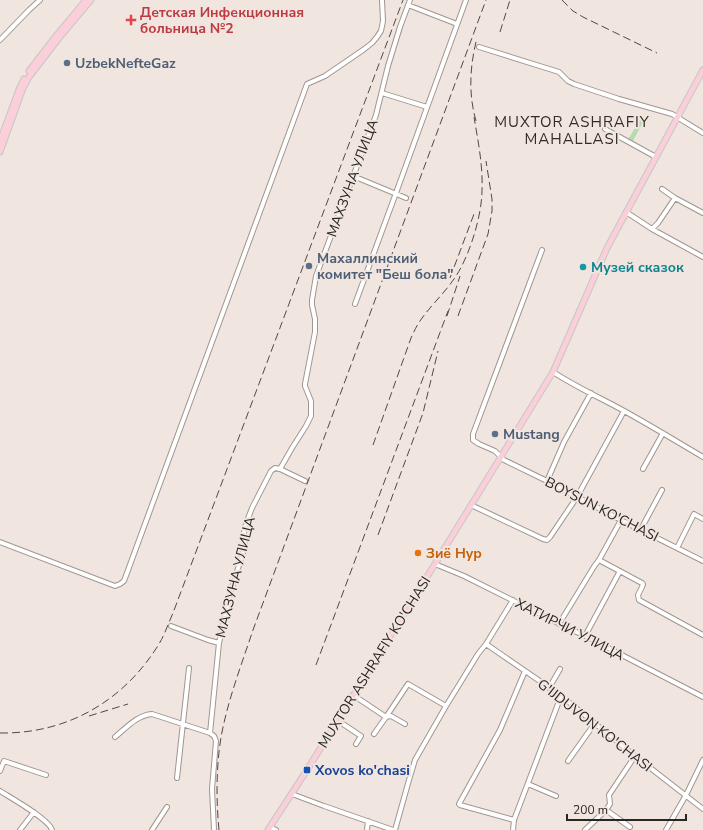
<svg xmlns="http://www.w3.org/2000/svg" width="703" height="830" font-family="'Nunito Sans',sans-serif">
<rect width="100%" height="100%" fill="#f0e5df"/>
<path fill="#b5dcaf" d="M642,116h1l2,2 -12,23h-2l-2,-1v-2z"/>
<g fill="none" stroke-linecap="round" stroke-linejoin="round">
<defs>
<path id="minor" d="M408,5l49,19
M0,40l29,-30 11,-10
M479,47l80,25 9,9 6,3 45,15 53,15 31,19
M382,93l45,14
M605,129l51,28
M353,176l53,22
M662,189l13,9 28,15
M626,212l26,17 51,28
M652,229l6,-6 17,-25
M542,250l-69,184v6l6,4 16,7 9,9 43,21 74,39 82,41
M355,304l41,-111 70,-193
M553,372c20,13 41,23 62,34 30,16 59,34 88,51
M280,469l25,12
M643,469l20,-36
M547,481l17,-39 27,-49
M471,505l72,34 4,1 3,-3 27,-40 47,-86
M641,529l21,-39
M0,542l115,44 5,-2 4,-3 183,-497 18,-8 38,-26 9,-7 5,-6 4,-6 2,-10 -1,-21
M677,548l17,-34 9,5
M599,560l43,23 1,1 -1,3 -4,8 1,5 64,35
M435,564l29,12 102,51 19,9 118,61
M559,624l36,-59 4,-5 22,-40
M171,626l37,14 11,3
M585,636l35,-65
M486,644l74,51 75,61 68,53
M549,688l11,-19
M353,695l33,22 5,-1 14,8
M337,720l24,16 -5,8
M374,734l12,-17 22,-33 38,22
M115,737c10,-8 22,-22 37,-23l58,19
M568,761l27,-38
M0,771l4,-10 42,14
M177,778l12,-110
M528,784l28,12
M0,791c11,7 49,28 52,39
M292,794l32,12 69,24
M606,810l24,17
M514,820l-54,-15 -1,-1 41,-74 25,-59
M270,827l6,3
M20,830l14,-18
M152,830l15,-23
M214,830l-2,-41 4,-48 -2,-5 -4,-3 9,-90 11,-49 15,-48 -1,-14 2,-8 6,-16 19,-37 4,-3 5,1 12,-21 14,-22 5,-10v-15l-6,-15v-2l10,-52v-13l-3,-14v-5l4,-24 60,-161 12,-49 12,-39 10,-27
M367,830l1,-9
M395,830l14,-50 6,-20 31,-54 32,-52 8,-10 27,-44
M513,830l1,-10 47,-124
M585,830l21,-20 4,-6 -1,-9 26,-39
M666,830l20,-35 17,-35"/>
<path id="major" d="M29,71l27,-35 30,-36
M0,141l20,-54 4,-8
M0,152l23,-64 6,-11 30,-39 32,-38
M268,830l39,-60 123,-198 123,-200 54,-124 96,-178"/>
</defs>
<use href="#minor" stroke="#a09690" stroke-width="6"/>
<use href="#major" stroke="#c7c6c6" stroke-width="7"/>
<use href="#minor" stroke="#fff" stroke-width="4"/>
<use href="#major" stroke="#fbcfd9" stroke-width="5"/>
<path stroke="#4f4a46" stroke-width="1" stroke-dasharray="8 4" stroke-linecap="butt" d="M562,0l11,11 10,6 74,36
M500,32l10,-32
M476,121c-8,-28 -6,-56 1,-83
M450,278l24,-64
M447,316l13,-40
M458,316l30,-82 4,-23v-12l-6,-38
M373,445l38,-107c2,-4 4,-9 7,-14 10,-16 25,-29 36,-45 15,-21 28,-63 28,-89 1,-25 -4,-49 -8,-73
M378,535l45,-122 15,-62
M316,665l132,-354
M89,716l39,-12
M0,733c67,1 124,-32 159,-89 6,-10 9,-20 14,-31l230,-613
M219,830c-3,-31 -3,-67 3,-98 7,-35 20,-69 31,-102l233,-630"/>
</g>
<path fill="#e0444e" stroke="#f0e5df" stroke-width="1.5" d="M129 14h4v4h4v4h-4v4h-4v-4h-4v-4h4z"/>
<g fill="#5c6f8a" stroke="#f0e5df" stroke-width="1.5">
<circle cx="67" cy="63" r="4"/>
<circle cx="309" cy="266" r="4"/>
<circle cx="495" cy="434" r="4"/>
</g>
<circle fill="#0f9aa8" stroke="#f0e5df" stroke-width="1.5" cx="583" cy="267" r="4"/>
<circle fill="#e8710a" stroke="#f0e5df" stroke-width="1.5" cx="418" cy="553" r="4"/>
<rect fill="#1a4fb4" stroke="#f0e5df" stroke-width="1.5" x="303" y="766" width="8" height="8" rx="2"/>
<g text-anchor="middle" stroke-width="4" stroke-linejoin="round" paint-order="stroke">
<g font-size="14" font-weight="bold" fill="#be3a42" stroke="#f0e5df" text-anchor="start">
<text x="140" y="17">Детская Инфекционная<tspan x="140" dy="16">больница №2</tspan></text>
</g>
<g font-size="14" font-weight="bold" fill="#4e5e75" stroke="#f0e5df" text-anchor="start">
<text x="75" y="68">UzbekNefteGaz</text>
<text x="317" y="263">Махаллинский<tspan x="317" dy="16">комитет "Беш бола"</tspan></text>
<text x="503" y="439">Mustang</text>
</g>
<g font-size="14" fill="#292522" stroke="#f0e5df">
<text transform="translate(352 178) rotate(-70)" y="5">МАХЗУНА УЛИЦА</text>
<text transform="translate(602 509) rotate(27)" y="5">BOYSUN KO'CHASI</text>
<text transform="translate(235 577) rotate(-76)" y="5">МАХЗУНА УЛИЦА</text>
<text transform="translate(570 629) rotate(27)" y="5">ХАТИРЧИ УЛИЦА</text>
<text transform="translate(374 662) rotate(-58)" y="5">MUXTOR ASHRAFIY KO'CHASI</text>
<text transform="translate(595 725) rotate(38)" y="5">G'IJDUVON KO'CHASI</text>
</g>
<g font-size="14" font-weight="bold" fill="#0d838f" stroke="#f0e5df" text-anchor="start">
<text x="591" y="272">Музей сказок</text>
</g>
<g font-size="14" font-weight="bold" fill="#c56008" stroke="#f0e5df" text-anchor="start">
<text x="426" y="558">Зиё Нур</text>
</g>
<g font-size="14" font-weight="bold" fill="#164399" stroke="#f0e5df" text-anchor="start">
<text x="315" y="775">Xovos ko'chasi</text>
</g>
<g font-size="15" letter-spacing="1" fill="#332b26" stroke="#f0e5df">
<text x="572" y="127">MUXTOR ASHRAFIY<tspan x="572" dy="17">MAHALLASI</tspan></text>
</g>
</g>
<path d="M567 814v6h119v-6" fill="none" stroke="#292522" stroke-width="2"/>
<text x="573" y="814" font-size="12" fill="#292522" stroke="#f0e5df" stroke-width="3" paint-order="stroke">200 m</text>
</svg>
